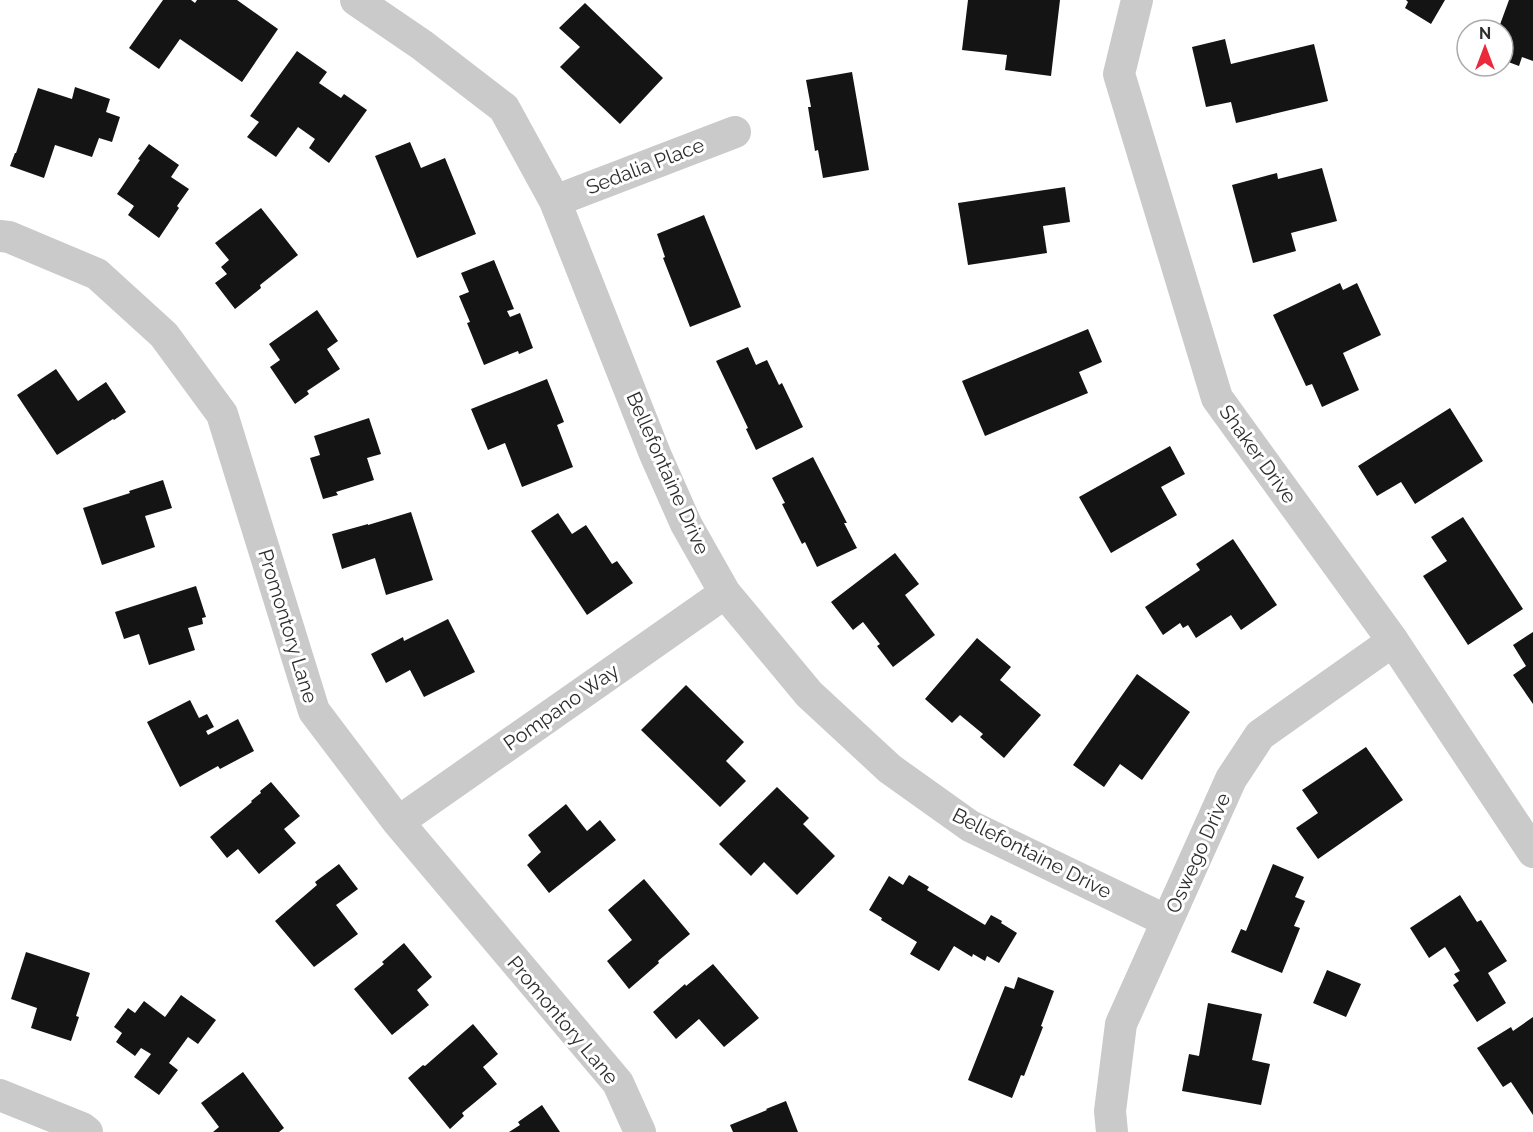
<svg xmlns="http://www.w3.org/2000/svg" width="1533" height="1132" font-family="Raleway,sans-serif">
<rect width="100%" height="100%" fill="#fff"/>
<path fill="#141414" d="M163,0h28l4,3 2,-3h40l41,29 -36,53 -62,-43 -21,30 -30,-21z
M968,0h92l-9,76 -46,-6 2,-15 -45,-5z
M1406,0h39l-14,24 -26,-16 3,-6z
M1509,0h24v61l-11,-4 -3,9 -16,-6v-30h-5z
M585,3l78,75 -43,46 -60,-57 20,-20 -21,-19z
M1225,39l6,25 83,-20 14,57 -92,22 -5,-21 -25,5 -14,-60z
M297,51l30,21 -8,11 22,15 3,-4 23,16 -38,53 -20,-15 6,-9 -17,-12 -22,30 -29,-20 12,-15 -9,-6z
M852,72l17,98 -46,8 -5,-28 -3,1 -7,-44h3l-5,-27z
M75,87l35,12 -4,13 14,5 -8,25 -13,-4 -7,19 -37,-12 -11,33 -34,-12 5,-13h1l22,-65 34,11z
M410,142l11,26 24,-10 31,76 -59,24 -42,-102z
M149,144l30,21 -8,12 18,12 -12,17 2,2 -20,30 -31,-23 6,-9 -17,-12 23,-34 -2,-1z
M1322,168l15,53 -46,12 5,18 -43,12 -21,-78 45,-12 1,6z
M1065,187l5,35 -27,4 4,27 -79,12 -10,-62z
M261,208l37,47 -38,30 1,3 -26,21 -20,-26 12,-9 -6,-7 8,-7 -14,-17z
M704,215l37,92 -51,20 -27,-69 2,-1 -8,-23z
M494,260l20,49 -7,2 3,6 10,-4 13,35 -14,6 -1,-3 -34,14 -17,-42 3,-1 -11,-26 10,-4 -8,-19z
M1340,283l3,7 14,-7 24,52 -38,18 16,37 -37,17 -10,-23 -6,2 -33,-71z
M317,310l21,31 -11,8 13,20 -33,22 2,3 -14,10 -25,-37 10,-7 -11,-16z
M1088,329l14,33 -23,10 9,21 -103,43 -23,-55z
M748,347l8,18 11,-5 12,25 3,-2 21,44 -47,23 -10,-21 2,-1 -32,-67z
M56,369l22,32 28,-19 20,30 -12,8 -1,-1 -56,36 -40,-60z
M547,379l17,43 -7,3 16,42 -51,20 -17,-44 -17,7 -17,-41z
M1450,408l33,53 -68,43 -14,-22 -24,14 -19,-30z
M369,418l12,36 -14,4 7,22 -38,12 2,3 -15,4 -13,-41 10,-3 -6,-19z
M1170,446l15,28 -24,13 16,28 -66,38 -32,-56z
M813,457l34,66h-3l13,25 -40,19 -12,-25 -3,2 -20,-40 3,-1 -13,-25z
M163,480l9,28 -27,8 10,31 -53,18 -19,-57 47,-15 -1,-2z
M411,512l22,68 -47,15 -11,-37 -33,11 -10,-35 36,-10v1z
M558,513l14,21 14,-9 26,39 5,-3 16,22 -46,32 -56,-84z
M1463,517l60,92 -55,36 -45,-69 24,-15 -16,-24z
M1233,539l44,66 -36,25 -10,-15 -35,23 -8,-13 -5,3 -3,-5 -17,12 -18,-28 55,-37 -4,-6z
M895,553l24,31 -14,11 30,40 -42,32 -16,-21 3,-2 -17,-22 -10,8 -22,-28z
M196,586l10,31 -4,1 1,6 -15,4 7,22 -46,15 -10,-31 -15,5 -9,-27z
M448,619l27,53 -51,25 -14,-27 -24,13 -15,-29 32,-17 1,4z
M1533,632v72l-20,-29 13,-9 -13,-21z
M977,638l34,29 -11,13 41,35 -37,43 -24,-21 3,-3 -23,-19 -8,8 -27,-24z
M1137,674l53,38 -48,68 -22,-16 -16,23 -31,-22z
M686,685l58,57 -18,19 20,20 -26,26 -79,-77z
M190,700l9,18 8,-4 7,13 -8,4 2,4 30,-16 16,32 -34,18 -2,-3 -38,21 -33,-65z
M1366,747l37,53 -85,59 -22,-31 22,-15 -16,-23z
M271,782l29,34 -16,13 12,14 -37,31 -21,-25 -11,9 -17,-21 42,-35 -1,-1 10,-8 -1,-2z
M777,787l32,31 -6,6 32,32 -38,39 -33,-33 -13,14 -32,-32z
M566,804l21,27 13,-11 16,20 -67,53 -22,-28 14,-13 -13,-17z
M339,864l19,25 -22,16 22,29 -44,33 -39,-46 42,-36 -2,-3z
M1273,864l31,13 -9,20 10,4 -11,25 6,2 -18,45 -51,-21 10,-23 5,2z
M909,875l20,12 -2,3 58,35 6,-10 11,6 -1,2 16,10 -18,30 -12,-7 -2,5 -12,-7 -1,3 -18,-11 -15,25 -29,-17 7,-12 -36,-22 1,-2 -13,-8 20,-34 14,9z
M644,879l46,55 -32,27 1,2 -30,26 -22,-28 25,-21 -24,-30z
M1460,895l17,27 4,-2 26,41 -19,12 18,30 -29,19 -24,-37 6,-4 -5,-7 6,-3 -15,-24 -16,11 -19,-30z
M404,943l28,34 -15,13 12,15 -37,30 -38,-46 30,-25 -2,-2z
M26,952l64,21 -14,43 3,1 -8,24 -40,-13 6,-20 -26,-9z
M713,964l46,54 -35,29 -25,-28 -23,20 -23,-27 32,-28 1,2z
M1327,970l34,14 -15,33 -33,-14z
M1018,977l36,14 -13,35 2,1 -19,49 -3,-1 -9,23 -44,-18 37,-94 9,3z
M181,995l35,25 -18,24 -10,-7 -19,26 9,7 -19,25 -25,-18 17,-23 -10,-6 -6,8 -19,-14 6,-9 -8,-6 14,-19 7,5 9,-12 21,16z
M1208,1003l54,11 -10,46 18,4 -9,41 -79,-14 7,-37 10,2z
M1533,1017v98l-22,-33 -8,5 -26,-39 34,-21 2,4z
M473,1024l25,30 -15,13 14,17 -35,29 2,3 -14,13 -42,-51 15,-13 2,1z
M243,1072l41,56 -5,4h-66l6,-5 -18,-24z
M786,1101l12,31h-65l-3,-7 37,-15 -1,-1z
M542,1105l18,27h-51l11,-7 -2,-3z"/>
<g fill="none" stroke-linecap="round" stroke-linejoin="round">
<path stroke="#cacaca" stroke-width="32" d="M356,0l66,45 82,63 51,93 100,253 31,70 39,69 84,101 81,75 80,57 197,95
M1137,0l-18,74 98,324 176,243 140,211
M555,201l180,-69
M0,236l9,1 88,37 67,61 58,79 92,297 84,111 220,261 22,49
M398,822l327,-229
M0,1095l82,33 5,4
M1112,1132l-2,-21 11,-87 110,-245 29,-44 133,-94"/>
</g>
<g text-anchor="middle" stroke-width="6" stroke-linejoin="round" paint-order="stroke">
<g font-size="20" fill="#2d2d2d" stroke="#fff">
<text transform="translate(645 166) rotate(-21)" y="7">Sedalia Place</text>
<text transform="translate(1258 454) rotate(54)" y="7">Shaker Drive</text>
<text transform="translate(668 473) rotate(66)" y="7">Bellefontaine Drive</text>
<text transform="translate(288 626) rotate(73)" y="7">Promontory Lane</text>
<text transform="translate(561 707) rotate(-35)" y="7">Pompano Way</text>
<text transform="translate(1032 853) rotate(27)" y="7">Bellefontaine Drive</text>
<text transform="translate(1198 853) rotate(-66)" y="7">Oswego Drive</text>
<text transform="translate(563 1020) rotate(50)" y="7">Promontory Lane</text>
</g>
</g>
<g transform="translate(1485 48)"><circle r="28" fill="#ffffff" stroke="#ababab" stroke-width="1.5"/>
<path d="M0-4.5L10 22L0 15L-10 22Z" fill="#ea293b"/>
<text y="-9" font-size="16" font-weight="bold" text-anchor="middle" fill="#2d2d2d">N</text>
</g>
</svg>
